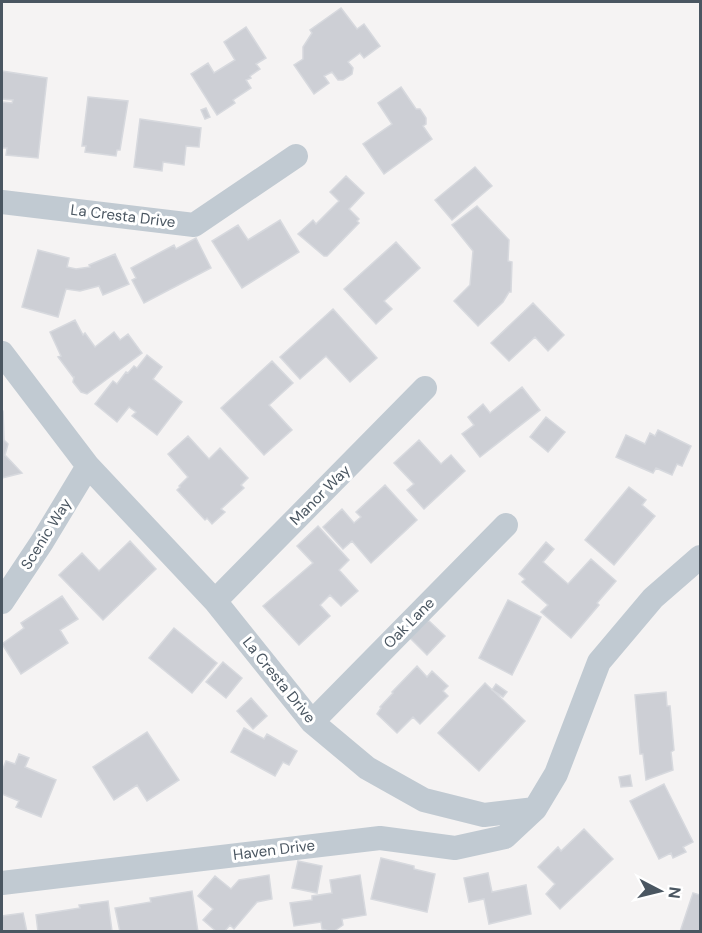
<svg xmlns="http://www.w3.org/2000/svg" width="702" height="933" font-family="'DM Sans',sans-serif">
<rect width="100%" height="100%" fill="#f5f3f3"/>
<path fill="#cdcfd5" stroke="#d7d9de" stroke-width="1.5" d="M341,8l16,21 7,-5 16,22 -16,12 -4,-5 -12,9 5,6 -1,6 -9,6h-5l-6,-8 -8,4 5,7 -15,11 -20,-29 9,-6v-12l9,-14 -2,-3z
M246,27l20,31 -10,6 4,5 -10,7 1,2 -5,2 5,8 -18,12 2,3 -18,12 -26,-41 17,-11 6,10 21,-13 -11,-18z
M2,71l45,7 -9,80 -32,-3 1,-7h-5v-46l10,1 1,-3 -11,-1z
M401,87l15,22h4l6,9v6l-3,2 9,13 -48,35 -21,-30 29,-20 -14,-21z
M88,97l40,4 -8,49h-3l-1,6 -31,-4 1,-6h-4z
M206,108l4,9 -5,2 -4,-9z
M140,119l61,9 -2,19 -13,-1 -2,19 -21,-3 -1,9 -28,-4z
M475,167l17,19 -40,34 -17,-20z
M346,176l18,17 -15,16 10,10 -2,2 2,2 -32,33h-3l-26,-22 15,-14 3,4 23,-23 -9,-9z
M477,206l32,34 -1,21 4,1 -1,30h-2l-6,10 -25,24 -24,-25 16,-16 3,-34 -21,-26z
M280,220l19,32 -57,36 -30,-47 26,-16 10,15z
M196,238l15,30 -67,35 -12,-23 4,-2 -5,-10 43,-23 2,4z
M396,242l24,26 -36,33 8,8 -16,15 -32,-35z
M38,250l31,8 -2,9 9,2 14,-2 -1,-2 26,-11 14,30 -26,11 -4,-9 -19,5 -14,-2 -8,28 -36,-10z
M533,303l31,32 -16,16 -13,-14 -26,24 -18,-18z
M333,309l44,49 -27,24 -24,-26 -26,23 -20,-22z
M75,320l8,15 2,-2 10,14 19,-15 6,8 8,-6 14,19 -55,41 -6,-2 -8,-10 1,-5h-1l-15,-20 3,-1 -11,-24z
M147,355l15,12 -9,12 29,23 -25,33 -25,-19 4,-4 -7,-5 -12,15 -22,-18 18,-23 4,3 9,-12 2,1 6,-7 3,2z
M272,361l21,22 -24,22 23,25 -28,25 -43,-47z
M522,387l18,23 -60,47 -18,-23 12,-9 -6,-8 15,-13 7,9z
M2,410l1,1 1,29 4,4 -3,11 17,18 -20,5z
M546,417l19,15 -17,20 -18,-15z
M658,430l33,16 -9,20 -5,-2 -5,11 -16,-7 -3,5 -37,-16 10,-22 19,9 5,-11 5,3z
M188,436l21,23 11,-11 28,30 -7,7 3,3 -23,21 4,3 -13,12 -5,-6 -2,2 -28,-30 3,-3 -1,-1 9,-9 -20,-23z
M419,440l22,24 10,-9 14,16 -41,38 -17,-19 7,-6 -20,-21z
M385,485l32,35 -46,43 -19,-22 -9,8 -20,-22 19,-18 12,14 7,-6 -5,-5z
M629,487l17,13 -4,5 13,11 -41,49 -29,-25z
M318,526l31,34 -10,10 19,21 -17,15 -11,-11 -10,10 10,11 -31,29 -36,-39 50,-43 -16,-17z
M130,541l26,28 -53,51 -44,-45 23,-22 17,18z
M546,542l8,7 -11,13 25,22 23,-25 25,22 -19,22 2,2 -28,33 -30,-26 7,-7 -26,-23 3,-3 -6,-5z
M62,596l16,23 -18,11 8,13 -47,31 -19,-30 22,-16 -3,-5z
M508,600l33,17 -29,58 -33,-17z
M428,620l17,16 -18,19 -17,-17z
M174,628l43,35 -25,30 -43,-35z
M223,662l19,16 -16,20 -20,-16z
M417,666l10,11 5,-6 16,15 -5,5 5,5 -28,28 -7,-7 -16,16 -20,-19 4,-6 -1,-1 13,-14 -1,-1z
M485,683l40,38 -46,50 -41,-38z
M496,684l11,8 -4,5 -11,-7z
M666,692l1,14h3l4,44 -3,2 2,18 -27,10 -3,-26h-3l-5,-59z
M251,698l16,18 -14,13 -16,-18z
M244,728l20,11 3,-5 30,17 -8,14 -6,-3 -8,14 -44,-24z
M147,732l32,48 -32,21 -10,-16 -23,15 -21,-33z
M19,754l10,4 -4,9 31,13 -15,37 -25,-10 3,-6 -17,-7v-23l4,-10 9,3z
M630,775l2,11 -11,1 -2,-10z
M664,784l29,58 -10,5 3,5 -13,6 -2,-5 -12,6 -29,-58z
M584,829l29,30 -53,50 -14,-15 9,-10 -17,-17 20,-20 3,4z
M381,858l33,8v3l21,5 -8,38 -56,-13z
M298,861l24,5 -5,27 -25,-5z
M488,873l4,19 34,-7 5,29 -42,10 -5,-25 -15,3 -5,-24z
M269,875l3,24 -15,3 -23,27 -4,-4 -6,7h-7l-14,-12 10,-11 -15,-13 17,-20 16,13 8,-9z
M360,875l6,40 -24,4 1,6 -10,7 -11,-3 -1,-7 -27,4 -4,-23 22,-3v-4l20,-3 -2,-13z
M192,891l6,41h-78l-5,-24 36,-6 -1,-4z
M693,893l7,2v37h-20z
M108,901l4,30 -74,1 -2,-17 44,-7 -1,-3z
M23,913l4,19h-25v-16z"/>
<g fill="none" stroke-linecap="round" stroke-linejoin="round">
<path stroke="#c1cad2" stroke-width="24" d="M2,202l192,23 102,-69
M2,353l86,113 127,135 97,121 55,46 57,32 60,15 51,-6
M215,601l210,-213
M2,602l40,-60 46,-76
M312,722l194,-197
M2,883l378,-45 75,10 50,-11 30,-28 21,-35 43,-112 54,-64 47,-41"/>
</g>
<g text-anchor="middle" stroke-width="6" stroke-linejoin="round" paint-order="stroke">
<g font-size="15" fill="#4a5661" stroke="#fff">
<text transform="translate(123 216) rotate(7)" y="5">La Cresta Drive</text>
<text transform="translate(320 495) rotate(-45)" y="5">Manor Way</text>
<text transform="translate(46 534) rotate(-58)" y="5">Scenic Way</text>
<text transform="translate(409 623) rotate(-45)" y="5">Oak Lane</text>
<text transform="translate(279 680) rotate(51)" y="5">La Cresta Drive</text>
<text transform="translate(274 850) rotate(-7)" y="5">Haven Drive</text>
</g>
</g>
<rect width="702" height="933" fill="none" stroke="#4a5661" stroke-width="6"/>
<g transform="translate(660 891) rotate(97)" stroke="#ffffff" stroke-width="4.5" paint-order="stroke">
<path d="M0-4.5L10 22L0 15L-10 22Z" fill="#4a5661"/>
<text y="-9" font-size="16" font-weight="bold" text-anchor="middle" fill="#4a5661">N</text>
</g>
</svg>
